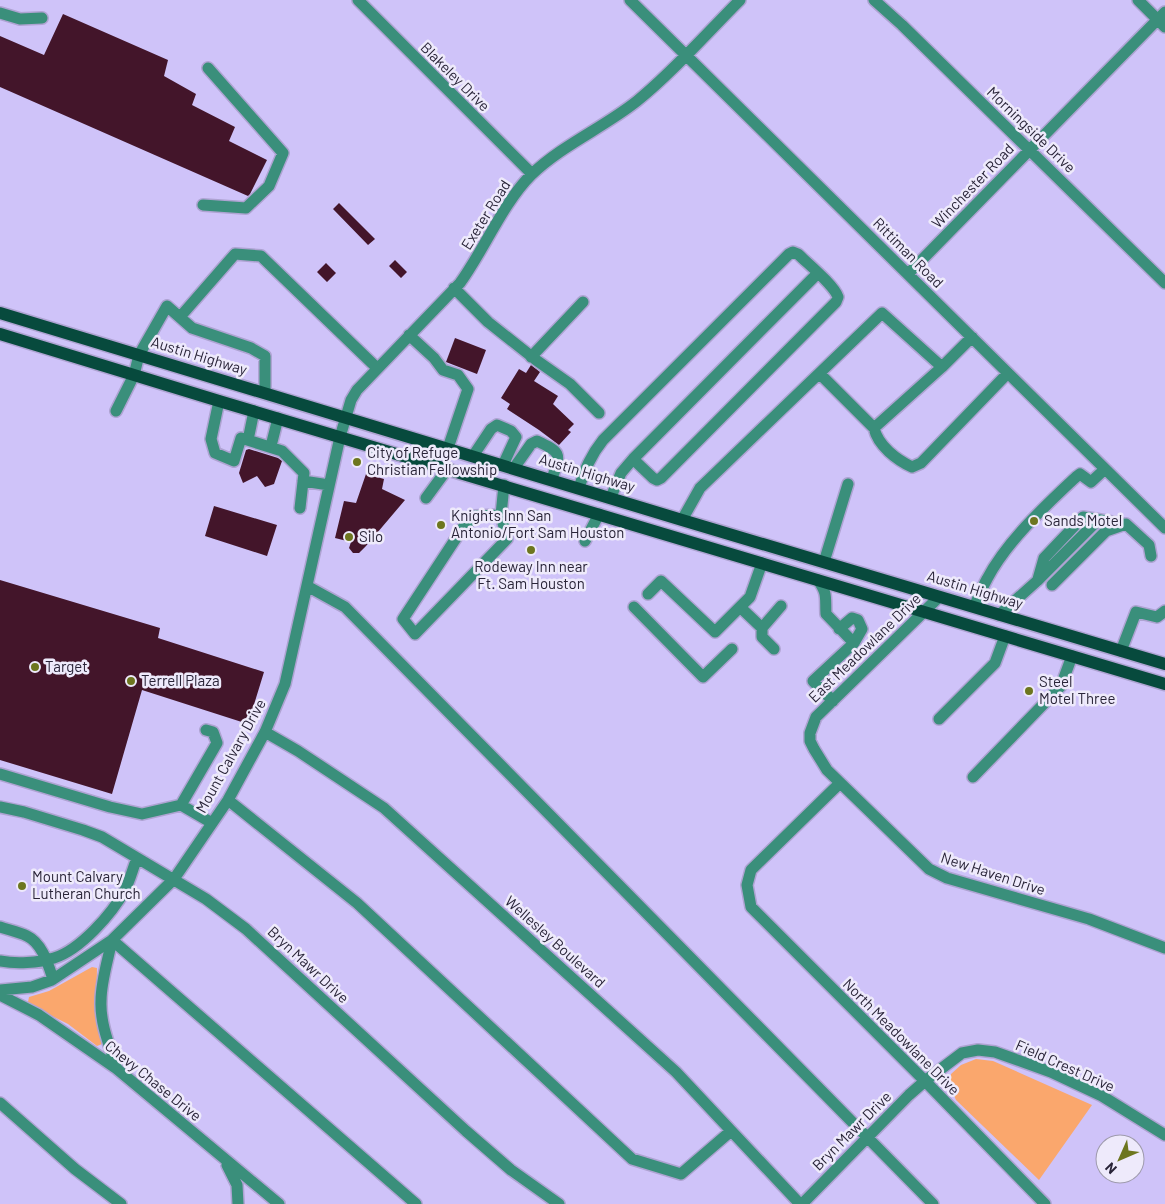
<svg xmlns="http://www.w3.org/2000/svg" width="1165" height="1204" font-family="Barlow,sans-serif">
<rect width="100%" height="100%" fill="#cfc3f9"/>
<path fill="#faa76d" d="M92,967l5,1 -1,43 6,33 -5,2 -29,-22 -36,-18 -4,-4 1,-5 20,-6z
M976,1059l17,2 99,44 -53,75 -83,-80 -6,-13 1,-13 10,-9z"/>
<path fill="#43152a" d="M63,14l105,46 -4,16 32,18 -4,11 43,22 -6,14 38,19 -17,34 -2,2 -248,-109v-51l44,19z
M339,203l36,36 -7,6 -35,-36z
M395,260l12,12 -6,6 -12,-12z
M326,263l10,10 -9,9 -10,-10z
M455,338l31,12 -9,24 -31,-12z
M531,365l9,7 -6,9 24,15 -5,8 21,20 -6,6 3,2 -12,13 -20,-15 -32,-21 3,-5 -9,-6 18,-29 7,4z
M249,449l29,9 4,3 -8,23 -9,3 -8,-11 -14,7 -4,-10 7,-23z
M366,474l18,5 -2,10 23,11 -39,46 -7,7h-6l-4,-5 2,-6 -16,-4 9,-37 12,2z
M214,506l63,19 -10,31 -62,-20z
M0,580l160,48 -2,10 106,34 -16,52 -106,-34 -30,104 -112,-34z"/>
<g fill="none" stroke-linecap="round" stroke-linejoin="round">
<defs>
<path id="minor" d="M358,0l174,174
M630,0l535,528
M874,0l28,25 263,258
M1138,0l27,27
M0,13l20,6 22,-1
M203,205l43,3 23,-22 14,-33 -75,-85
M908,274l257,-262
M454,288l34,34 48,38 34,24 29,29
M180,317l55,-63 26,2 116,112
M409,335l25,23 9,12 15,5 10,14 -20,59
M531,357l52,-55
M942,367l-68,61c4,18 23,32 38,39l9,-4 87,-90
M820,374l54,54
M219,401l-8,38 4,14 19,8 7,-23 41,13 22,22 -4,35
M116,411l18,-36 5,-20 28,-49 25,22 59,20 14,8v37
M248,440l6,-29
M271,446l7,-28
M473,456l18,-27 6,-4 14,6 5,6 -13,28
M514,468l17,-24 6,-3c26,12 23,13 15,38
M303,481l26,4
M579,488c6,-19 12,-33 24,-48l186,-186 4,-2 5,2c10,10 36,31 40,43l-2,5 -175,176 -4,2 -4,-2 -20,-19 185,-186
M611,497l10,-24 12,-14
M426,498l22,-30
M501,515l-26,1 -11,10 -61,93 12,15 92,-95 -6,-24 3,-30
M682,520l18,-32 182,-175 60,54 30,-30
M585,541l14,-27
M824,562l24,-78
M1038,579l6,-21 39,-41 40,7
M818,580c10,14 7,18 8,34l28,29 -41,38 20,20
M1052,585l54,-54 20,-7 23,21 2,11
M307,586l38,21 588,597
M648,594l13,-13 54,51 35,-35 12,-34
M939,597l-123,120 -6,16v8l4,8 13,21 102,99 18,9 142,41 76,29
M634,607l69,70 29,-28
M740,607l22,21 19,-22
M974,607c4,-9 8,-19 13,-28 20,-38 58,-73 89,-102l4,-3 11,8 14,-13
M999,615l38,-34 61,-61
M762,628v9l12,12
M839,629l13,-11 6,2 4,9 -8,14
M1121,651l15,-39 21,5 8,-6
M939,719l56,-56 10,-27
M265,732l33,19 86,57 292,264 124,132
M0,774l110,33 32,7 39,-9 31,18
M973,777l88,-91 11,-30
M840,783l-89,87 -4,15 4,22 174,174 120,123
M228,800l129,103 275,256 49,15 50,-43
M181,805l36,-62 -4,-11 -7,-2
M0,807l24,5 59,18 19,7 104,62 40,30 220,202 45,39 48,34
M0,927c9,3 19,5 27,9 15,7 21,28 26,43
M0,961c16,3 38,2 54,-3 26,-8 58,-44 71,-68 5,-10 8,-22 12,-32
M0,990l32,-3 20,-7 60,-40 62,-61 54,-79 37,-68 20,-48 55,-247 11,-37 6,-10 103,-107c24,-33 43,-80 71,-108 31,-30 72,-47 106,-74 36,-29 70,-68 103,-101
M0,995l39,20 78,54 162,135
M117,1069c-7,-22 -17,-45 -16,-68 0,-20 7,-41 11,-61l304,264
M0,1103l75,66 46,35
M227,1165l10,20 1,19
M802,1204l107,-109 16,-14 37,-28 16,-3 17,2 56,20 51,24 63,39"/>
<path id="major" d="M0,313l682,207 483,144
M0,334l219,67 946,283"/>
</defs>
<use href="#minor" stroke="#aea3d2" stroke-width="14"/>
<use href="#major" stroke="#aea3d2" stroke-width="15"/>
<use href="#minor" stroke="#3a8f7b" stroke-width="11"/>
<use href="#major" stroke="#074a3d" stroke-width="12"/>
</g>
<g fill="#6d761f" stroke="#eeeafb" stroke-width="2">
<circle cx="357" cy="462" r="5"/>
<circle cx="1034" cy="521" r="5"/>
<circle cx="441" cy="525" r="5"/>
<circle cx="349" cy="537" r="5"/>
<circle cx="531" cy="550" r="5"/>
<circle cx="35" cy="667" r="5"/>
<circle cx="131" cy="681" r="5"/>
<circle cx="1029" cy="691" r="5"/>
<circle cx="22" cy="886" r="5"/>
</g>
<g text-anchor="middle" stroke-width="5" stroke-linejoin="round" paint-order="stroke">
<g font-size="15" fill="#292438" stroke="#eeeafb">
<text transform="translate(455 77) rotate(45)" y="5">Blakeley Drive</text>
<text transform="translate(1031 130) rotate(44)" y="5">Morningside Drive</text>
<text transform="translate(973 186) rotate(-46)" y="5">Winchester Road</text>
<text transform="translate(486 215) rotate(-58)" y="5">Exeter Road</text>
<text transform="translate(908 253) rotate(45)" y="5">Rittiman Road</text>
<text transform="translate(199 356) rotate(17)" y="5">Austin Highway</text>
<text transform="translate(587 473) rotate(17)" y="5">Austin Highway</text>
<text transform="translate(975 590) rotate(17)" y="5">Austin Highway</text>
<text transform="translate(865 648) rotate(-44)" y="5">East Meadowlane Drive</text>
<text transform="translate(231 756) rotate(-61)" y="5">Mount Calvary Drive</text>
<text transform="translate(993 874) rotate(18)" y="5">New Haven Drive</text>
<text transform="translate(555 942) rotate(42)" y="5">Wellesley Boulevard</text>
<text transform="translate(308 965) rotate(43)" y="5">Bryn Mawr Drive</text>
<text transform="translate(901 1037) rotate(45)" y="5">North Meadowlane Drive</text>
<text transform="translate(1065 1066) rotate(24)" y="5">Field Crest Drive</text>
<text transform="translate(153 1081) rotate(39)" y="5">Chevy Chase Drive</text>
<text transform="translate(852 1131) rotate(-45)" y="5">Bryn Mawr Drive</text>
</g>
<g font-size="15" fill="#292438" stroke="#eeeafb" text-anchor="start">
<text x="367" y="458">City of Refuge<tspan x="367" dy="17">Christian Fellowship</tspan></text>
<text x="451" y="521">Knights Inn San<tspan x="451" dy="17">Antonio/Fort Sam Houston</tspan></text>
<text x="1044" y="526">Sands Motel</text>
<text x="359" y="542">Silo</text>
<text x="531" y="572" text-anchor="middle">Rodeway Inn near<tspan x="531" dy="17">Ft. Sam Houston</tspan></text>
<text x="45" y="672">Target</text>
<text x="141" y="686">Terrell Plaza</text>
<text x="1039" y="687">Steel<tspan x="1039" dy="17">Motel Three</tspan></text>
<text x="32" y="882">Mount Calvary<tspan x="32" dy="17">Lutheran Church</tspan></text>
</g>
</g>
<g transform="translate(1120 1159) rotate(225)"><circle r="24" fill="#eeeafb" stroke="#9f9bad"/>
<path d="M0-4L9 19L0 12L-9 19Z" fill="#6d761f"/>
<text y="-8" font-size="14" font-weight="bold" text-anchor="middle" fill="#292438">N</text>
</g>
</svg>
